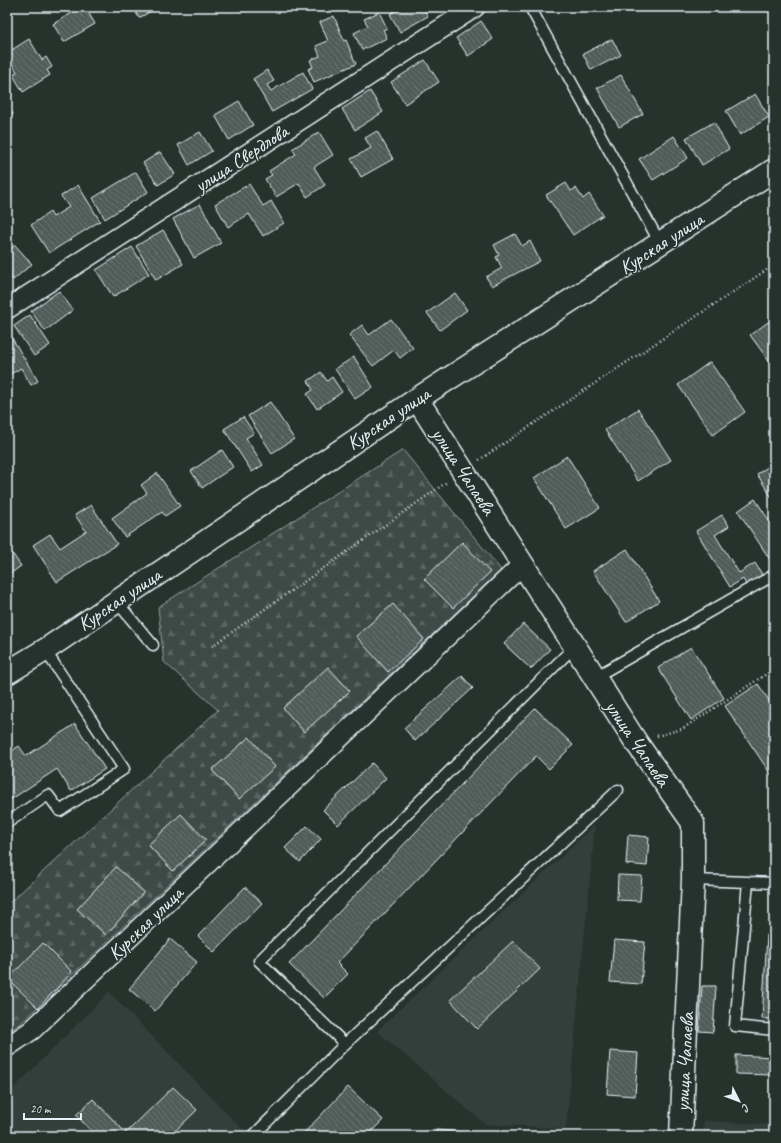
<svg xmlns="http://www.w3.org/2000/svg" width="781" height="1143" font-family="Caveat,sans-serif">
<defs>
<pattern id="forest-firs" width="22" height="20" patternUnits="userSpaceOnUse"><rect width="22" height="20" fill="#3e4b47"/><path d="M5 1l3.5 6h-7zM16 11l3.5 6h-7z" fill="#5a6562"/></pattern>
<pattern id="building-back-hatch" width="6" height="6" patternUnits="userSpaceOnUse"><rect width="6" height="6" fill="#505c59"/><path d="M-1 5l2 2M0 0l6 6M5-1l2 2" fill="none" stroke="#697472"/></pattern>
</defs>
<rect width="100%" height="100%" fill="#26332d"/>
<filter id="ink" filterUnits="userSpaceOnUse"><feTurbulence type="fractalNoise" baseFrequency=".025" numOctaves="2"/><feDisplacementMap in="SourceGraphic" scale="8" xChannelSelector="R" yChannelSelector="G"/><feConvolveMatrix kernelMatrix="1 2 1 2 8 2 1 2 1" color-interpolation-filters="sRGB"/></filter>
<g filter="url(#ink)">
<path fill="#333f3a" d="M595,825l-29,304 -81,-5 -108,-93z
M109,992l134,138 -8,6h-228v-41z
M704,1121l70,4v11h-71z"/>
<path fill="url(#forest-firs)" stroke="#939ea0" d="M403,450l98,120 -481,454 -13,8v-127l211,-195 -54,-48 -6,-55z"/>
<path fill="url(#building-back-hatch)" stroke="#e8f1f8" d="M82,7h3l10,17 -31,18 -11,-18z
M133,7h25l-19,11z
M402,7h20l6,9 -28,16 -10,-18z
M379,12l8,16 -4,2 4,8 -25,12 -8,-17 14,-7 -4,-7z
M334,16l10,25 2,-1 10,24 -42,18 -6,-13 5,-2 -3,-7 10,-4 -4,-10 12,-5 -8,-19z
M481,21l12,18 -25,17 -12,-18z
M29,39l13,21 4,-3 6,10 -5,3 3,5 -27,17 -10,-17 4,-3 -10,-16v-3z
M612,39l9,16 -30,15 -8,-16z
M425,60l14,22 -34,22 -14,-22z
M267,70l7,11 -7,4 4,6 32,-19 9,17 -40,23 -19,-33z
M621,75l22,39 -24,13 -22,-39z
M370,91l13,21 -28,18 -13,-21z
M755,94l14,23 -29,18 -14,-24z
M239,101l14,24 -24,15 -14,-25z
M7,104l6,10 -6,4z
M714,122l15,27 -27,16 -16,-27z
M377,131l16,28 -32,18 -10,-18 20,-11 -6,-10z
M200,132l12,19 -23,14 -11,-20z
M319,132l14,23 -19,12 11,18 -18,12 -8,-14 -23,14 -11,-18 7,-4 -3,-4 27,-17 -4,-5z
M674,136l14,22 -35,22 -14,-21z
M160,152l15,22 -17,11 -15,-22z
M136,172l12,20 -43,27 -12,-21z
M566,183l5,8 5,-3 7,11 6,-5 14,21 -30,20 -27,-40z
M249,184l14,22 8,-5 13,22 -21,13 -14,-22 -21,13 -13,-23z
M78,185l22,36 -51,32 -18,-28 19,-13 3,5 16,-10 -8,-11z
M200,204l21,39 -27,15 -21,-39z
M163,230l20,34 -27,16 -20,-34z
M515,234l7,12 8,-5 10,20 -48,25 -6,-9 16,-9 -6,-11 3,-2 -5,-10z
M15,245l17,19 -19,16 -6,-8v-20z
M132,247l17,27 -36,23 -17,-27z
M59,291l14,19 -28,21 -14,-20z
M455,293l12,17 -27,20 -13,-17z
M30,315l20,30 -16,11 -20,-30z
M774,318v50l-24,-33z
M391,319l22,29 -13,10 -6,-8 -21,16 -24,-31 13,-10 7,10z
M7,330l31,51 -7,4 -10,-17 -14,8z
M354,357l19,30 -18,12 -20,-30z
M710,362l35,50 -32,23 -35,-50z
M321,372l6,9 5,-4 10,15 -25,17 -10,-15 6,-4 -5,-9z
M270,402l24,37 -22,14 -24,-37z
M638,409l33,51 -33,21 -33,-51z
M243,417l11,16 -8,5 17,27 -11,7 -28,-43z
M222,450l11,17 -31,21 -11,-17z
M567,456l33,52 -34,21 -32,-51z
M774,463v38l-17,-27z
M157,473l23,33 -15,10 -3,-4 -37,25 -13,-19 35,-25 -6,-8z
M755,499l19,29v35l-1,1 -35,-53z
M91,505l26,39 -60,38 -24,-37 17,-11 10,14 26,-17 -11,-16z
M722,515l7,11 -14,9 24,38 16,-10 8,13 -16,10 -4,-7 -13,8 -34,-56z
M462,542l28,30 -37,36 -29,-29z
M7,546l14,20 -14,10z
M627,549l32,52 -33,21 -33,-51z
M393,604l31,35 -36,33 -32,-36z
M523,624l27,25 -19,20 -27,-25z
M691,647l33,51 -33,22 -33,-52z
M328,667l22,24 -46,41 -21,-24z
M462,676l11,12 -58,53 -11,-13z
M758,684l16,24v71l-49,-73z
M535,708l38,37 -24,24 -13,-13 -199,207 11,11 -24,24 -35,-34z
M75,724l30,45 -34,22 -14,-22 -50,33v-48l12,-8 7,10z
M249,737l26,30 -36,32 -27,-29z
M372,763l14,15 -48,47 -15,-15z
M181,814l25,26 -33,31 -25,-26z
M307,826l14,13 -21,23 -15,-14z
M628,835l21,2 -2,29 -21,-2z
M116,867l28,25 -38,43 -29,-26z
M618,875l24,1 -2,25 -23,-1z
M245,887l17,16 -48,49 -16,-16z
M767,935h7v87l-1,-3h-11z
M170,939l27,23 -42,49 -26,-22z
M614,940l31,2 -4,42 -31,-2z
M513,941l27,28 -63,60 -27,-29z
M43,943l29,29 -34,36 -30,-29z
M702,986h14l-3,46 -14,-1z
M610,1051l28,2 -3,43 -28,-2z
M736,1055l38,2v18l-38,-1z
M173,1087l24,23 -27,26h-74l-20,-21 17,-16 33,34z
M348,1087l35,33 -16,16h-66z
M436,1130l86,6h-87z"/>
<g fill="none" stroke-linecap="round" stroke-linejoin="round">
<defs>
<path id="service" d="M530,7l130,236
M116,601l37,44
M575,646l-316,315 86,83 273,-254
M595,677l179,-102
M7,823l41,-28 12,16 64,-42 -79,-119
M693,880l81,3
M748,882l-13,144 39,4
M253,1136l92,-92"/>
<path id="minor" d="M7,309l468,-302
M7,1047l25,-17 491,-466"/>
<path id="tertiary" d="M417,399l219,343 57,81v57l-12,256
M7,673l38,-23 372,-251 357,-229"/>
</defs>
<use href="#service" stroke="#e8f1f8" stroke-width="13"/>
<use href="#minor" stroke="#e8f1f8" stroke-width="22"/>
<use href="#tertiary" stroke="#e8f1f8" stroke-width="25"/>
<path stroke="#e8f1f8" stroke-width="2.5" stroke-dasharray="1 3" stroke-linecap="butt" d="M479,460l295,-195
M212,646l235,-164
M657,736l25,-7 92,-60"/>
<use href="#service" stroke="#26332d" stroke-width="10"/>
<use href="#minor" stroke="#26332d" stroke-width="19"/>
<use href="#tertiary" stroke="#26332d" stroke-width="22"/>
</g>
</g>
<g text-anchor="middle" stroke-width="3" stroke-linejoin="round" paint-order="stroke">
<g font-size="20" fill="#e8f1f8" stroke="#26332d">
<text transform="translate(241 158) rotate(-33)" y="7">улица Свердлова</text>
<text transform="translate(661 243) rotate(-33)" y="7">Курская улица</text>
<text transform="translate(388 418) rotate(-34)" y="7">Курская улица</text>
<text transform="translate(464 471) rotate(57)" y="7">улица Чапаева</text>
<text transform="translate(119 599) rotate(-34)" y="7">Курская улица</text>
<text transform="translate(638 743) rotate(56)" y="7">улица Чапаева</text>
<text transform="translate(145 923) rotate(-44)" y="7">Курская улица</text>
<text transform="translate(684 1062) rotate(-87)" y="7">улица Чапаева</text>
</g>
</g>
<rect width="781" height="1143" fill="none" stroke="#26332d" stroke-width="24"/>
<rect x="12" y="12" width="757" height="1119" fill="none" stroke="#e8f1f8" stroke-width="1.5" filter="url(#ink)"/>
<g transform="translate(739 1101) rotate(132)" stroke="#26332d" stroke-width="3" paint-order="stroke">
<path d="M0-3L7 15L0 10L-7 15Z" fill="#e8f1f8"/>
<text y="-6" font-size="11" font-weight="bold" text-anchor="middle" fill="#e8f1f8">С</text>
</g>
<path d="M24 1113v6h57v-6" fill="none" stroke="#e8f1f8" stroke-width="2"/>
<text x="30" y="1113" font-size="12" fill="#e8f1f8" stroke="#26332d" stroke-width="3" paint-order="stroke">20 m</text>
</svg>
